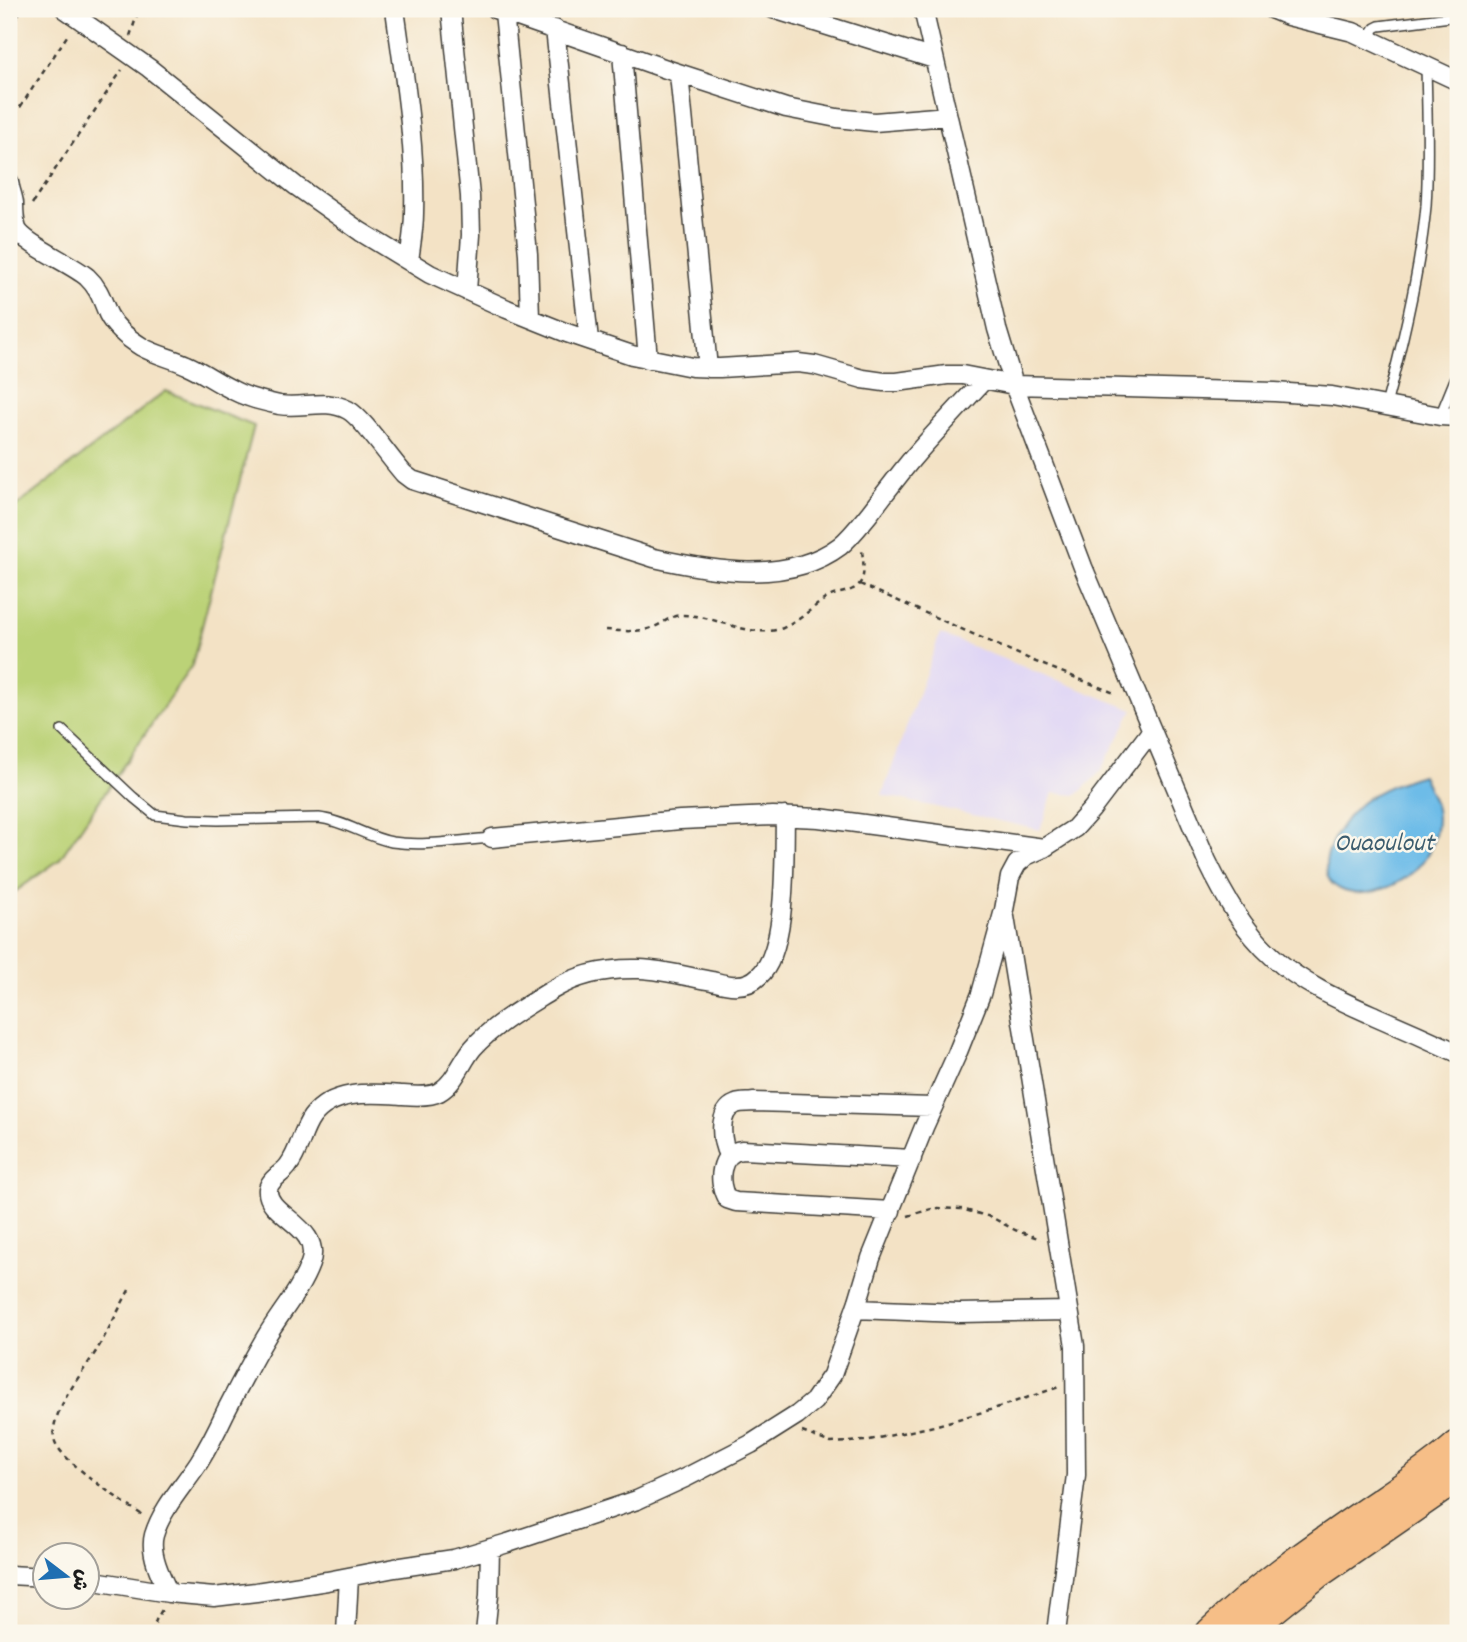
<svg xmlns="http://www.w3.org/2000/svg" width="1467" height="1642" font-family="Dekko,'Playpen Sans Arabic',sans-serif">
<rect width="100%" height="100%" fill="#fbf7ec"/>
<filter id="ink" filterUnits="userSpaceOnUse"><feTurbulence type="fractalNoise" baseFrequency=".0143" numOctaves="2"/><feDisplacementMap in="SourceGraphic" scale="14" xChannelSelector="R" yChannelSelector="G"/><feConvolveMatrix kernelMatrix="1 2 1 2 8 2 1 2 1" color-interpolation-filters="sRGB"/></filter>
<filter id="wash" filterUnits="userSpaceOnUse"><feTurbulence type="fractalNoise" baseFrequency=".00686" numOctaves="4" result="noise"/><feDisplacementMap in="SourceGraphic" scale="28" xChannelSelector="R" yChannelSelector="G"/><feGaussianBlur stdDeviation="1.57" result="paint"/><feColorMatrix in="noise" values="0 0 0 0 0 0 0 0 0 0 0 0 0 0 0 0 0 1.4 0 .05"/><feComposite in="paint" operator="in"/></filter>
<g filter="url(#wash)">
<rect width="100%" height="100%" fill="#f3e2c5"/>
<path fill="#dfd5f5" d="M940,634l193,76 -33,62 -23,23 -24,-2 -13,37 -158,-35z"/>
<path fill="#bbd277" stroke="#6c774a" stroke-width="2" d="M166,391l88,35 -62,239 -133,195 -50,36v-384z"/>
<path fill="#6dbce8" stroke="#446c82" stroke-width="2" d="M1422,775c6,14 16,30 15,45 -2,37 -26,62 -61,71 -12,3 -24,4 -36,-2 -35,-17 4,-74 24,-88 17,-13 38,-20 58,-26z"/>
</g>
<g filter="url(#ink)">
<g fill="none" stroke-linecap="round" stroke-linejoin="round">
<defs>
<path id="service" d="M1374,42l-1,-11 2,-3 4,-2 79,-10
M1386,405c17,-63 34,-134 40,-199 3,-47 1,-93 0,-140
M1440,416l18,-44
M62,730l71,67 22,18 32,4 31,1 101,-2c26,3 47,19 73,24 33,5 67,-2 100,-4"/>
<path id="minor" d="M65,9l84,59 147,118 65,46 69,42 77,35 60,24 65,22 60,12 28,1 78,-5 16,2 49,14 21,3h13l50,-7h15l52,10 261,7 57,4 108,20 18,1
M395,9c9,67 21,136 19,204 0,16 -3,32 -5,48
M451,9l19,187 1,39 -4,56
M495,9l174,61 117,38 51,10 37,4 74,-6
M773,9l161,50
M923,9l74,320 17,56 69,182 124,294c17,35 36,69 66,96 29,27 66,43 102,59 28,12 55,24 83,37
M1271,9l17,7 65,16 105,49
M9,11l2,-2
M504,12l24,242 2,64
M555,29l34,311
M622,53l26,306
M679,74l29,294
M9,182c1,7 4,14 5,21 0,9 0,17 3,26 7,15 55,35 70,48 12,11 15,23 21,37 7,14 21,25 34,33 14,8 30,11 45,18 14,6 28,16 42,23 15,9 33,13 50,17 24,4 46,-7 69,5 15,8 42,49 56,64l8,6 242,78c58,13 134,27 186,-12 11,-9 20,-21 29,-32 14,-18 28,-37 43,-55 23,-27 48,-53 72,-79
M492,838l188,-18 93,-4 46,2 225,30
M1005,917l70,429 1,129 -20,158
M728,1155c-7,-14 -11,-44 8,-51 5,-2 12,-1 17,-2l180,5
M891,1211l-155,-9 -9,-3c-10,-16 -8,-47 15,-49l170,9
M855,1309l105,4 109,-2
M9,1575l37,2
M88,1580l81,13 45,4 42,-5 71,-11 68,-13 59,-9 54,-16 129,-43 50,-23 64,-33 46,-29 17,-14 18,-26 26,-74 13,-43 53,-131 33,-73 24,-60 23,-84 6,-33 7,-13 9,-8 18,-8 31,-20 17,-19 60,-79
M169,1593c-8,-16 -20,-40 -15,-58 8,-27 30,-50 45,-73 10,-16 18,-32 26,-49 13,-25 26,-51 41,-76 14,-24 34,-46 44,-73 14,-38 -45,-48 -42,-75 2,-10 14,-15 20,-23 12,-15 13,-34 24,-49 21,-28 60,-24 91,-22 11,1 27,2 36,-3 16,-9 23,-31 34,-44 21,-24 52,-41 79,-58 26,-16 57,-22 88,-21 24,1 49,8 72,12 8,2 17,5 25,4 8,0 16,-3 22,-9 29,-25 25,-121 26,-160
M346,1633l3,-56
M485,1633l4,-38 1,-47"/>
<path id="trunk" d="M1211,1633c45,-44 100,-82 152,-118 32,-22 66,-43 95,-69
M1243,1633l73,-59 142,-98"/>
</defs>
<use href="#service" stroke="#3c3a35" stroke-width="12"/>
<use href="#minor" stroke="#3c3a35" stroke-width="21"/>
<use href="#trunk" stroke="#3c3a35" stroke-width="33"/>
<path stroke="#3c3a35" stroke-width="2.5" stroke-dasharray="5 5" stroke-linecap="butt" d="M130,36l9,-27
M9,124l60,-91
M32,204l90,-134
M860,584l176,78 81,32
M606,630c15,1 33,3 48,-3 10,-4 17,-12 29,-12 33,0 67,25 100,13 17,-7 29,-21 44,-30 8,-5 18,-5 26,-9 15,-7 10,-26 9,-39
M908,1216l27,-8 26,1 30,8 24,13 26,9
M129,1290c-10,19 -20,39 -31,58 -12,21 -55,71 -42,96 9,19 68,59 88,72
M802,1432l29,11 34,-2 69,-15 59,-17 66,-22
M152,1633l4,-13 7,-12"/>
<use href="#service" stroke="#fff" stroke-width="9"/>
<use href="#minor" stroke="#fff" stroke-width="18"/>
<use href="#trunk" stroke="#f6be87" stroke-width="30"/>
</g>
</g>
<g text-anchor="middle" stroke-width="5" stroke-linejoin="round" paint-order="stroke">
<g font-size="26" font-style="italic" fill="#3c5c6e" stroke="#fbf7ec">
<text x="1384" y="850">Ouaoulout</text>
</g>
</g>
<rect width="1467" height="1642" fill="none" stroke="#fbf7ec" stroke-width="35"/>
<g transform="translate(66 1576) rotate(106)"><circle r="33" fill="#fbf7ec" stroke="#a29f99" stroke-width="2"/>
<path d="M0-5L12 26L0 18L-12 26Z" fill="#1f6fb2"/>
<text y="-10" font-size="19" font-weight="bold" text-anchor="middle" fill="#1c1c1c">ش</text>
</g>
</svg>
